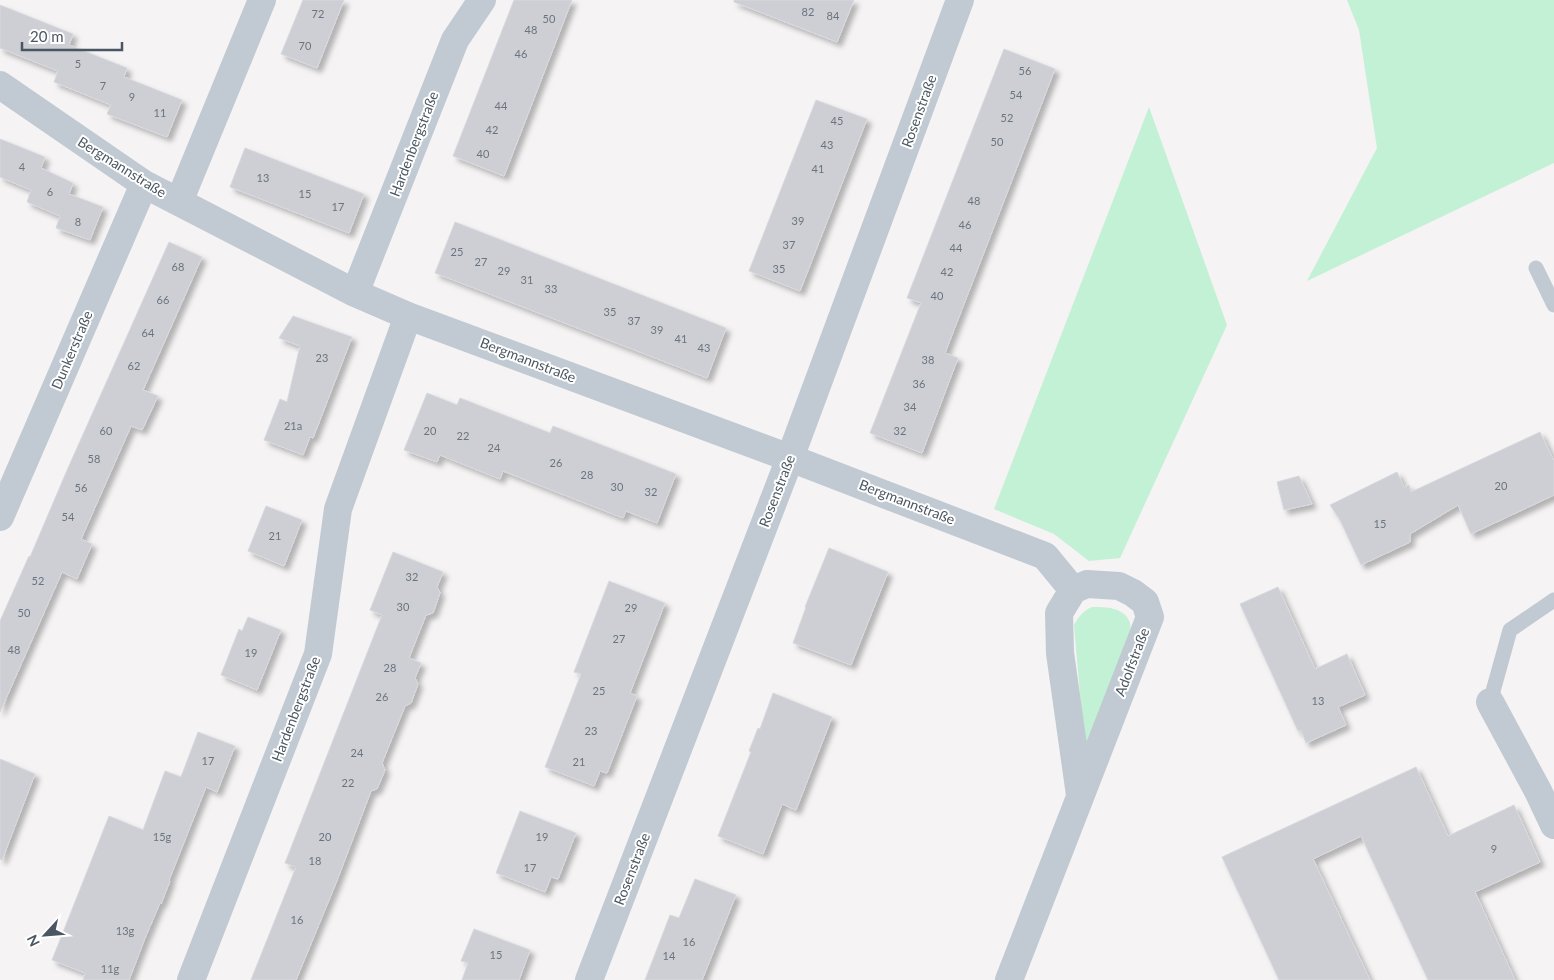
<svg xmlns="http://www.w3.org/2000/svg" width="1554" height="980" font-family="Lato,sans-serif">
<defs>
<filter id="shadow"><feDropShadow dx="4.5" dy="4.5" stdDeviation="2.5" flood-color="#0004"/></filter>
</defs>
<rect width="100%" height="100%" fill="#f5f3f3"/>
<path fill="#c3f1d5" d="M1347,0h207v163l-247,118 70,-133 -18,-118z
M1149,107l78,218 -107,233 -31,3 -35,-27 -60,-25z
M1092,607c13,0 33,0 38,16 1,3 0,8 0,12l-43,110 -3,-5 -10,-115c5,-9 9,-14 18,-18z"/>
<path fill="#cdcfd5" stroke="#d7d9de" filter="url(#shadow)" d="M303,0h41l-27,68 -36,-14z
M514,0h58l-68,176 -51,-20z
M734,0h120l-17,42 -103,-40z
M0,5l73,29 -4,11 58,23 -3,9 58,23 -15,37 -60,-23 4,-9 -57,-23 4,-11 -58,-23z
M1004,49l51,20 -110,284 13,5 -36,95 -52,-20 51,-130 -14,-5z
M816,100l51,19 -67,172 -51,-20z
M0,139l45,18 -4,11 32,15 -4,11 34,13 -13,33 -34,-12 4,-12 -33,-14 4,-12 -31,-13z
M245,148l119,46 -15,39 -119,-46z
M455,222l271,106 -19,50 -272,-105z
M169,242l33,15 -59,133 15,6 -16,34 -11,-4 -50,113 11,5 -15,35 -15,-7 -62,140v-91l29,-65 1,1 38,-89z
M293,316l59,21 -39,101 -3,-1 -7,18 -39,-15 16,-41 7,3 13,-56 -21,-8z
M427,393l30,12 3,-7 90,35 3,-7 123,48 -19,49 -31,-12 -3,7 -120,-47 -3,8 -60,-24 -3,7 -33,-12z
M1540,432l14,29v34l-83,39 -13,-29 -48,29v8l-49,23 -21,-45 -10,-15 67,-33 7,15 5,-2 2,7z
M1299,476l13,28 -28,6 -7,-28z
M266,506l36,14 -18,46 -36,-15z
M829,548l59,24 -37,93 -58,-22 13,-36h-1z
M393,552l50,20 -6,15 3,6 -7,20 -7,2 -17,43 12,5 -6,15 3,6 -7,19 -6,3 -23,57 3,7 -8,19 -6,2 -35,92 -40,97h-45l45,-113 -11,-4 97,-248 -12,-5z
M609,581l56,22 -35,90 7,3 -30,77 -7,-2 -6,15 -49,-19 36,-93 -7,-2z
M1278,587l37,82 32,-15 18,41 -27,12 8,18 -40,18 -5,-13 -3,1 -58,-127z
M248,617l33,13 -24,60 -36,-15 18,-46 3,2z
M773,693l59,24 -36,93 -14,-6 -19,50 -45,-18 33,-84 -2,-1 9,-23 2,1z
M198,732l37,14 -18,46 -11,-5 -37,93 1,1 -9,23 -1,-1 -15,35 -16,42h-46l2,-7 -33,-13 57,-144 34,14 22,-59 16,6z
M0,759l35,15 -33,86 -2,-1z
M1416,767l32,69 66,-31 26,57 -65,30 40,88h-87l-67,-144 -48,23 57,121h-91l-57,-123z
M520,811l56,22 -18,46 -7,-2 -6,15 -49,-19z
M695,879l41,16 -34,85h-57l25,-65 9,3z
M474,929l56,21 -11,30h-57l6,-17 -7,-2z"/>
<g fill="none" stroke-linecap="round" stroke-linejoin="round">
<path stroke="#c1cad2" stroke-width="15" d="M1536,268l18,37
M1490,702l20,-72 44,-30"/>
<path stroke="#c1cad2" stroke-width="28" d="M0,85l144,99 211,109 53,23 382,142 255,98 28,34
M179,202l83,-202
M355,293l100,-253 27,-40
M0,517l144,-333
M1490,702l48,89 16,34
M191,980l127,-326 20,-145 70,-193
M589,980l201,-522 170,-458
M1009,980l141,-363 -5,-15 -12,-9 -14,-7 -32,-2 -14,6 -14,23 1,40 20,142"/>
</g>
<g text-anchor="middle" stroke-width="4" stroke-linejoin="round" paint-order="stroke">
<g font-size="11" fill="#6b747e">
<text x="808" y="16">82</text>
<text x="318" y="18">72</text>
<text x="833" y="20">84</text>
<text x="549" y="23">50</text>
<text x="531" y="34">48</text>
<text x="305" y="50">70</text>
<text x="521" y="58">46</text>
<text x="78" y="68">5</text>
<text x="1025" y="75">56</text>
<text x="103" y="90">7</text>
<text x="1016" y="99">54</text>
<text x="132" y="101">9</text>
<text x="501" y="110">44</text>
<text x="160" y="117">11</text>
<text x="1007" y="122">52</text>
<text x="837" y="125">45</text>
<text x="492" y="134">42</text>
<text x="997" y="146">50</text>
<text x="827" y="149">43</text>
<text x="483" y="158">40</text>
<text x="22" y="171">4</text>
<text x="818" y="173">41</text>
<text x="263" y="182">13</text>
<text x="50" y="196">6</text>
<text x="305" y="198">15</text>
<text x="974" y="205">48</text>
<text x="338" y="211">17</text>
<text x="798" y="225">39</text>
<text x="78" y="226">8</text>
<text x="965" y="229">46</text>
<text x="789" y="249">37</text>
<text x="956" y="252">44</text>
<text x="457" y="256">25</text>
<text x="481" y="266">27</text>
<text x="178" y="271">68</text>
<text x="779" y="273">35</text>
<text x="504" y="275">29</text>
<text x="947" y="276">42</text>
<text x="527" y="284">31</text>
<text x="551" y="293">33</text>
<text x="937" y="300">40</text>
<text x="163" y="304">66</text>
<text x="610" y="316">35</text>
<text x="634" y="325">37</text>
<text x="657" y="334">39</text>
<text x="148" y="337">64</text>
<text x="681" y="343">41</text>
<text x="704" y="352">43</text>
<text x="322" y="362">23</text>
<text x="928" y="364">38</text>
<text x="134" y="370">62</text>
<text x="919" y="388">36</text>
<text x="910" y="411">34</text>
<text x="293" y="430">21a</text>
<text x="106" y="435">60</text>
<text x="430" y="435">20</text>
<text x="900" y="435">32</text>
<text x="463" y="440">22</text>
<text x="494" y="452">24</text>
<text x="94" y="463">58</text>
<text x="556" y="467">26</text>
<text x="587" y="479">28</text>
<text x="1501" y="490">20</text>
<text x="617" y="491">30</text>
<text x="81" y="492">56</text>
<text x="651" y="496">32</text>
<text x="68" y="521">54</text>
<text x="1380" y="528">15</text>
<text x="275" y="540">21</text>
<text x="412" y="581">32</text>
<text x="38" y="585">52</text>
<text x="403" y="611">30</text>
<text x="631" y="612">29</text>
<text x="24" y="617">50</text>
<text x="619" y="643">27</text>
<text x="14" y="654">48</text>
<text x="251" y="657">19</text>
<text x="390" y="672">28</text>
<text x="599" y="695">25</text>
<text x="382" y="701">26</text>
<text x="1318" y="705">13</text>
<text x="591" y="735">23</text>
<text x="357" y="757">24</text>
<text x="208" y="765">17</text>
<text x="579" y="766">21</text>
<text x="348" y="787">22</text>
<text x="162" y="841">15g</text>
<text x="325" y="841">20</text>
<text x="542" y="841">19</text>
<text x="1494" y="853">9</text>
<text x="315" y="865">18</text>
<text x="530" y="872">17</text>
<text x="297" y="924">16</text>
<text x="125" y="935">13g</text>
<text x="689" y="946">16</text>
<text x="496" y="959">15</text>
<text x="669" y="960">14</text>
<text x="110" y="973">11g</text>
</g>
<g font-size="14" fill="#4a5661" stroke="#fff">
<text transform="translate(919 111) rotate(-70)" y="5">Rosenstraße</text>
<text transform="translate(414 144) rotate(-69)" y="5">Hardenbergstraße</text>
<text transform="translate(122 167) rotate(32)" y="5">Bergmannstraße</text>
<text transform="translate(72 350) rotate(-67)" y="5">Dunkerstraße</text>
<text transform="translate(528 360) rotate(21)" y="5">Bergmannstraße</text>
<text transform="translate(777 491) rotate(-69)" y="5">Rosenstraße</text>
<text transform="translate(907 502) rotate(21)" y="5">Bergmannstraße</text>
<text transform="translate(1132 662) rotate(-69)" y="5">Adolfstraße</text>
<text transform="translate(296 709) rotate(-69)" y="5">Hardenbergstraße</text>
<text transform="translate(632 869) rotate(-69)" y="5">Rosenstraße</text>
</g>
</g>
<g transform="translate(45 935) rotate(244)" stroke="#ffffff" stroke-width="4" paint-order="stroke">
<path d="M0-4L9 19L0 12L-9 19Z" fill="#4a5661"/>
<text y="-8" font-size="14" font-weight="bold" text-anchor="middle" fill="#4a5661">N</text>
</g>
<path d="M22 42v8h100v-8" fill="none" stroke="#4a5661" stroke-width="2.5"/>
<text x="30" y="42" font-size="15" fill="#4a5661" stroke="#ffffff" stroke-width="4" paint-order="stroke">20 m</text>
</svg>
